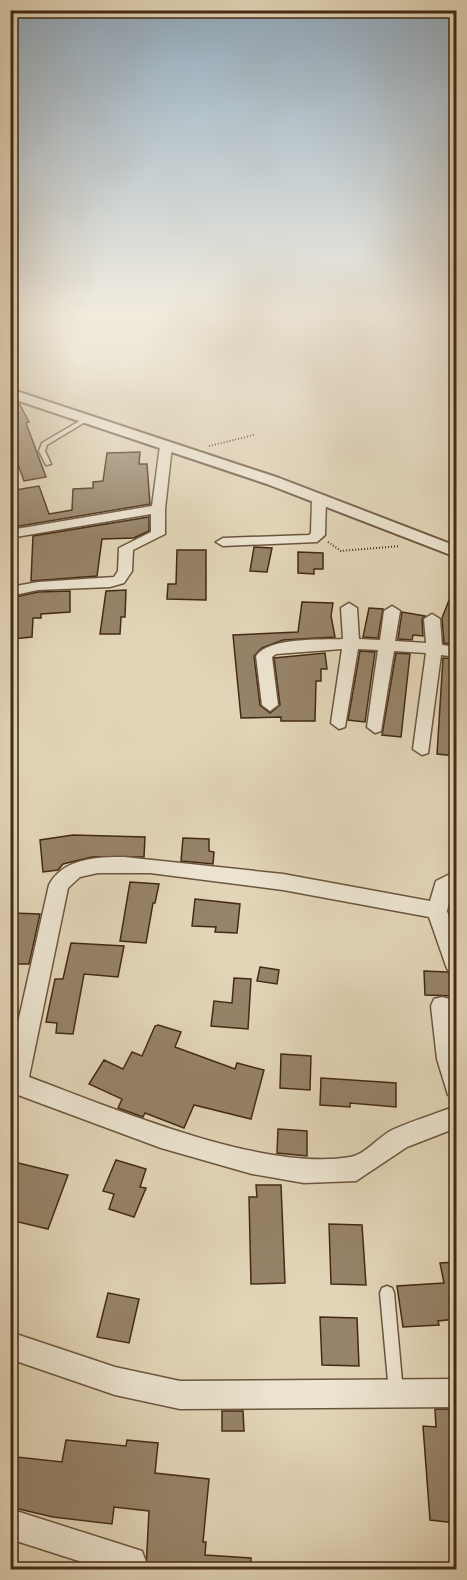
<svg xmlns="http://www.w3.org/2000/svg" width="467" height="1580" font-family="'IM FELL DW Pica',serif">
<rect width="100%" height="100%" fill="#e2d5b7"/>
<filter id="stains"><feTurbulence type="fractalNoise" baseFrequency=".00333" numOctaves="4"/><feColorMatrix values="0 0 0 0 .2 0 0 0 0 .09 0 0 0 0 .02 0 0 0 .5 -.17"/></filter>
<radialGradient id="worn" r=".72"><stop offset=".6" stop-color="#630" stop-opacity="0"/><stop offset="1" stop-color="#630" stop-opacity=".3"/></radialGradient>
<path fill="#968369" stroke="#442a15" stroke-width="1.5" d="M10,401l9,2 10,19 -3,1 20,54 -22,4 -8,-22 -6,1z
M140,452l-1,12h8l3,40 -136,23 -4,-9v-27l29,-5 10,28 23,-4 1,-21 20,-1v-6l10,-1 4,-28z
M149,517v14l-15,7 -32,1 -5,37 -66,5 2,-45z
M254,547l18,1 -5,24 -17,-1z
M177,550h29v50l-39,-1 1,-15h8z
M298,552l25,1v16h-9v5l-16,-1z
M455,585h1v60l-12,-2 -2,-25z
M126,590l-1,27h-4l-1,17h-20l6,-43z
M70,591v21l-29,2v4h-8l-1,19 -19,2 2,-42 23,-5z
M302,602l31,1 -2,13 4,21 -52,3 -21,8 -8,8 6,49 10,8 10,-8 -6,-47 51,-5 2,16h-6v12h-5l-1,40h-34v-4l-40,1 -8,-83 65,-3z
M369,608l14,1 -5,29 -15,-1z
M402,612l23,4 -3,3 1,17 -10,-1 -1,5 -14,-1z
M360,651l15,1 -10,70 -17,-2z
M396,653l14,1 -9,83 -19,-2z
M443,658l13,1v97l-19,-2z
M73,835l72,2 -1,20h-52l-29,7 -5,6 -15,2 -3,-32z
M183,838l26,1v12l5,1 -1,12 -32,-3z
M130,882l29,2 -4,19h-2l-7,40 -26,-2z
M195,899l45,5 -3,29 -22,-1 1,-5 -24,-1z
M12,913l28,1 -11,50h-19z
M71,943l53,3 -6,31 -34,-3 -11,60 -17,-1 1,-10 -11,-1 9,-43h8z
M260,967l19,3 -2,14 -20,-3z
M424,971l23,1 9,5v19l-31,-1z
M234,978l17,1 -3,50 -37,-3 3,-25 18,2z
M158,1025l23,7 -6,15 60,22 2,-6 27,7 -13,49 -57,-14 -10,23 -39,-15 -2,4 -25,-9 4,-9 -33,-15 15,-24 19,9 9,-17 10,4 13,-30z
M281,1054l30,2 -1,34 -30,-2z
M321,1078l75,5v24l-46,-4v4l-30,-2z
M278,1129l29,2v25l-30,-3z
M116,1160l30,9 -6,18 6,1 -12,29 -25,-8 5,-15 -11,-3z
M10,1161l58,14 -20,54 -38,-9z
M256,1185h25l4,98 -34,1 -2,-87h8z
M329,1224l33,1 4,60 -35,-1z
M456,1262v57l-18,2 1,4 -36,2 -6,-41 47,-3 -4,-20z
M108,1293l31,6 -10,44 -32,-6z
M320,1317l37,1 2,48 -37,-1z
M435,1409h20l1,114 -26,-3 -7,-94 13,1z
M222,1411h21l1,20h-22z
M66,1440l60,6 1,-6 31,3 -3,30 54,6 -6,63h3l-1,13 46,3v11h-105l3,-58 -35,-4 -2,17 -59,-7 -43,-10v-21l7,-29 45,5z"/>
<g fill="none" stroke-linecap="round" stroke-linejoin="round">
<defs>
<path id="service" d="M88,416l3,2 -1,1 -43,26 -2,6 6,13 -5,1 -7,-14 3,-8z
M387,1286l5,2 2,5 9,99 -2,5 -5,2 -5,-2 -2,-5 -9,-99 2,-5z"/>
<path id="minor" d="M166,442l6,4 -7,63v25l-32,16 -1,21 -8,12 -14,4 -72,3 -28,6v-9l28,-5 76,-5 4,-6 1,-23 32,-16v-18l-141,24v-8l142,-24 8,-60z
M319,495l7,4 -1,36 -8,7 -94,4 -7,-4 7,-4 86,-3 2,-2 1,-34z
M349,603l8,5 2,31 21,1 4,-29 8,-5 8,5 -5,30 31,2 -2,-24 8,-5 8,5 2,26 14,2v10l-15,-2 -13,98 -6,2 -9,-6 13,-96 -32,-2 -13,80 -6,2 -8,-6 11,-77 -20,-1 -13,78 -6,2 -8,-6 11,-74 -66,5 -4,3 6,48 -8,6 -8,-6 -6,-49c13,-19 65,-16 87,-17l-2,-31z
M124,857l159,17 147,27 6,-20 20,-10v17l-4,3 -5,20 9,27v37l-7,-3 -3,-6 -17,-49 -146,-27 -133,-17h-52l-18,4 -12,11 -39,189c84,31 233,95 321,80 15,-2 28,-20 42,-27 20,-9 43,-16 64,-24v22l-49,19 -51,34 -52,2 -52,-9 -91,-26 -151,-56v-34l39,-173c14,-27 48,-28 75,-28z
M442,997l8,2c10,23 9,75 6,100l-8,-4 -11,-36 -6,-53 3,-7z
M10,1332l105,35 65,14 276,-2v28l-276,2 -65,-14 -105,-36z
M10,1509l132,42 4,11 -3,8h-36l-97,-31z"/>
<path id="tertiary" d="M10,389l269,89 177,68v11l-189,-73 -257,-86z"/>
</defs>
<use href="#service" stroke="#6c553e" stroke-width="3"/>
<use href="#minor" stroke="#6c553e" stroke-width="3"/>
<use href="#tertiary" stroke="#6c553e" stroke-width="4"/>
<path stroke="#442a15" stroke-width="2" stroke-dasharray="1 2" stroke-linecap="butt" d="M209,446l45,-11
M328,542l13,9 59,-5"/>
<use href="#service" fill="#ece4d0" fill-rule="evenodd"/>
<use href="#minor" fill="#ece4d0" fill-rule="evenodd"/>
<use href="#tertiary" fill="#ece4d0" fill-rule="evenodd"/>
</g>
<linearGradient id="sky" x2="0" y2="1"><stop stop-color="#90aabe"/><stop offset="0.59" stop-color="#f2ecdf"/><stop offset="1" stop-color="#f2ecdf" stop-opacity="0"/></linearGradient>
<rect width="467" height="534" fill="url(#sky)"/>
<rect width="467" height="1580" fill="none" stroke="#e2d5b7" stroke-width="36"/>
<rect x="12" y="12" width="443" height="1556" fill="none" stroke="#442a15" stroke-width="3"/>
<rect x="18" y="18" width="431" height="1544" fill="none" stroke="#442a15" stroke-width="1.5"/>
<rect width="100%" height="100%" filter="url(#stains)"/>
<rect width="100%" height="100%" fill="url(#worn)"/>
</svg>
